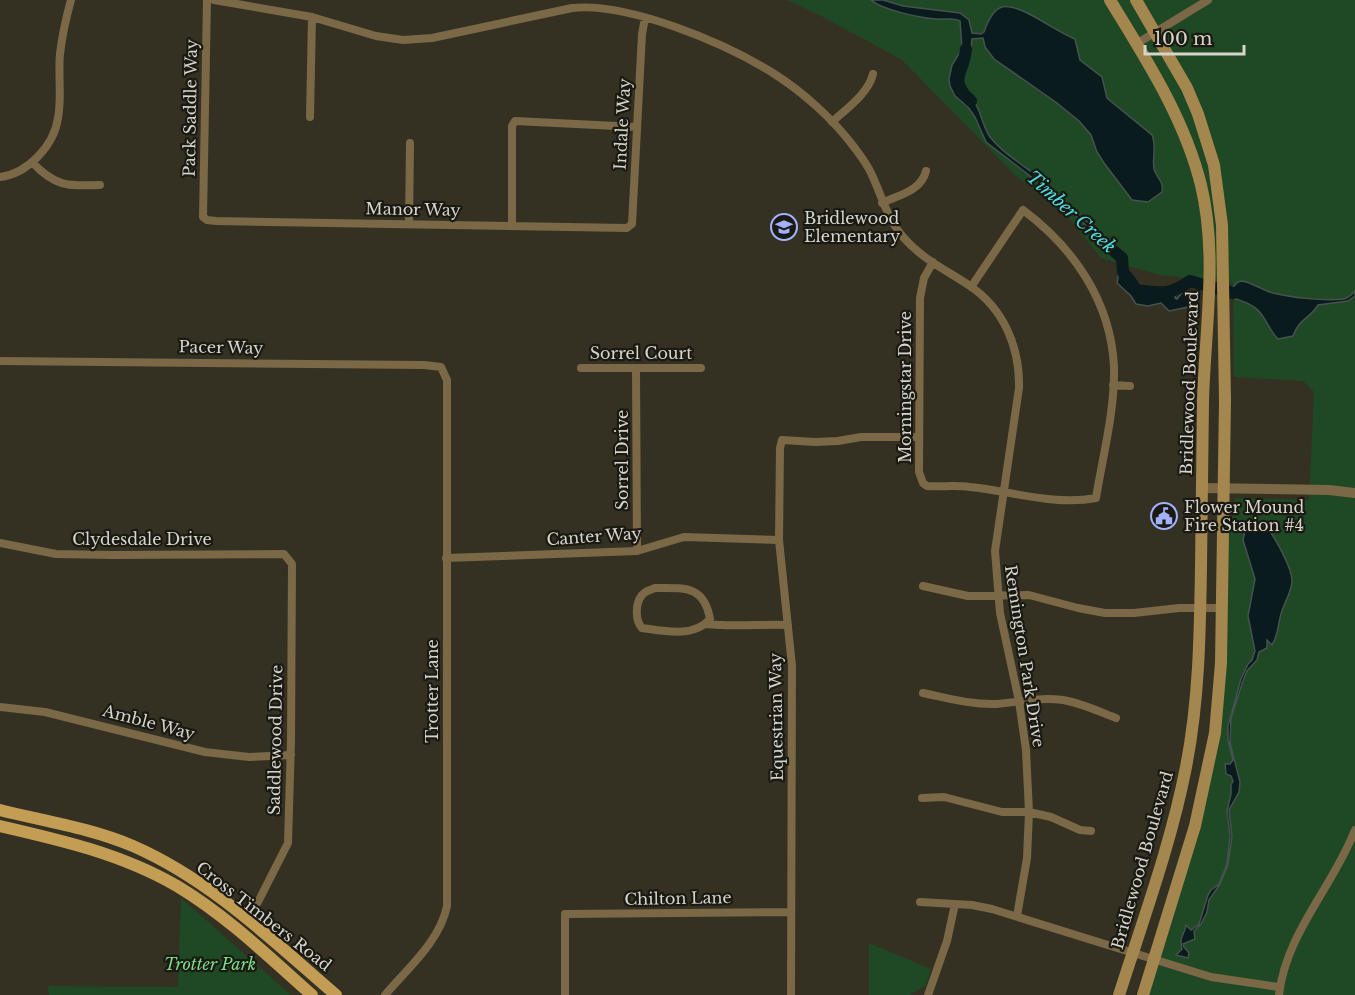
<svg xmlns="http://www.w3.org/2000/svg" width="1355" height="995" font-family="'Libre Baskerville',serif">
<rect width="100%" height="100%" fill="#343123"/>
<path fill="#1f4825" d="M787,0h568v995h-208l50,-154 21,-98 10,-197 7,-48 74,2 5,-108 -11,-11 -69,-4 -1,-94 -74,-8 -58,-17 -36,-45 -49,-37 -114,-116 -79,-43z
M181,898l110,97h-242l-1,-9 130,1z
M869,943l62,26 -5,16 -16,10h-41z"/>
<path fill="#091b1c" stroke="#465250" stroke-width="1.5" d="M871,0h12l20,6 57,7 9,7 3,13 9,1 3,-2c11,-32 23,-30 49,-16 15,8 28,17 42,23l5,21 22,17 5,21 45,37c5,11 0,23 2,34 3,10 10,12 8,23l-14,10 -16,-2 -28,-37 -7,-11 -6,-17 -12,-14 -22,-18 -63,-44 -9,-12 -2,-9 -11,1 -2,18 -13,13c-4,16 7,19 16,30 8,9 9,26 17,37 15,19 39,31 57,47 25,22 48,47 74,69l2,19 20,14 4,8 4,3 9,-3v-4c5,-2 11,-2 15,0v8l2,1 7,-9h3l3,4 -2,13 -19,4 -8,-8 -13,3 -12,-2 -5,-8 -14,-13 3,-16 -1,-11 -72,-67 -61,-47 -11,-25 -7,-10 -13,-11 -5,-10 -1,-7 3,-14 10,-16 -2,-28c-8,-4 -16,-1 -24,-2 -15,-1 -54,-9 -65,-19z
M1242,281c11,2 20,9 31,12 20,5 51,8 71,6 5,-1 8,-5 11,-8v5l-7,5 -30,4c-9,15 -18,12 -25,31l-15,3c-10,-10 -13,-25 -24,-32 -7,-5 -16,-7 -23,-10v-8l7,-7z
M1255,520l2,5 9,1c8,10 27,43 26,56 -1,11 -8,21 -11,32 -3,11 -3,22 -9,31l-5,-5v8l-8,4 -2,8 -10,11 -4,10 -12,37 -1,25 10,39 -1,10 -10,18 3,26 -4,29 -8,19 -11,16 -2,12 -6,12 -7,7 1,8 -12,5 1,3 5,6 -1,5 -12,-3 6,-6c-3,-15 2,-11 4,-24l5,5 8,-6 9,-29 3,-5 8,-6 8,-20 3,-29 -3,-24 4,-17v-9l2,-4 -2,-5 -5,-2 -1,-10h5l3,-4 -5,-20v-14l13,-47 7,-15 4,-4 3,-9 -7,-35 7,-37 -12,-39 2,-9 5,-3z"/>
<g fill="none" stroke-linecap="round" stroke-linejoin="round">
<path stroke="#091b1c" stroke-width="12" d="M966,49c-2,25 -19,30 5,52
M1115,252l7,6 1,14 14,18c24,3 32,6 53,-9l43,12"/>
<path stroke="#7b6846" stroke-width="8" d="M207,0l-4,217 4,3 9,1 411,7 5,-4 10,-190 3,-16
M214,0l98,17 64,19 27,4 29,-2 140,-30c56,-6 153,35 201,65 30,19 60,46 81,74 6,8 13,17 17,26 11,23 16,46 33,65 18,21 44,33 66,48 34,23 50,62 49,102l-24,163 5,62 19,88 7,49 3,62 -2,46 -10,58
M1136,44l72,-44
M310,117l2,-100
M832,122c14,-13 36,-28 41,-48
M32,162c23,25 36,24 68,23
M0,177c27,-3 54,-31 58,-59 4,-20 0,-43 2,-64 2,-18 6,-36 11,-54
M882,203c17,-8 39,-12 44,-32
M409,224l1,-81
M512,225v-99l3,-5 122,6
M933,262l-9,16 -4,20 -1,174 4,11 4,3c14,1 29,-1 43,1 40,4 85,19 126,11 7,-43 19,-88 18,-131 -3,-65 -40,-119 -91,-157l-52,77
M0,361l424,4 17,2 6,13v526c-7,35 -39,62 -62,89
M581,368h120
M636,369l1,182
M1113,385l17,1
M0,543l56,11 56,1 172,-1 8,10 -1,177 -3,102 -30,59 -13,16
M446,558l191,-7 47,-14 95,3
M923,586l45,10 61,-1 49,13 27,5h29l45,-5h44
M655,588c29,0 49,-3 55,31 -16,19 -46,12 -68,9 -7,-8 -7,-24 0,-33 3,-4 8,-5 13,-7z
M706,624c27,3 55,0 82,1
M923,693c24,5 49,12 74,11 22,-2 43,-7 66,-4 18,3 35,11 53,18
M0,707l45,5 160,40 44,5 42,-2
M922,798l22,-1 58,15h27l22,5 29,13 11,1
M920,902l52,3 20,4 219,68 68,10
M565,995v-81l226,-2
M791,995l1,-329 -13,-126 1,-92 2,-8 33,2 23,-1 23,-4h58
M928,995l19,-54 8,-37
M1279,995c7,-62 54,-108 76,-165"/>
<path stroke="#7b6846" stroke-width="10" d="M1202,488l127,2 26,3"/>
<path stroke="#a4864f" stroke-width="12" d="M1110,0c36,59 74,117 91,185 17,71 4,143 2,216 -1,55 -1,110 -2,165 -1,68 -2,135 -15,201 -15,77 -43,153 -67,228
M1136,0l51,88 11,26 16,51 8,60 3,176 -4,262 -6,70 -20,93 -52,169"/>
<path stroke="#c49d54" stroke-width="12" d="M0,810c44,11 91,18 133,36 78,34 140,95 203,149
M0,826c61,14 122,28 177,60 50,30 92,71 135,109"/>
</g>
<defs>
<symbol id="school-ring" viewBox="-11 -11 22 22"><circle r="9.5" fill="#1a1912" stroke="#a3b2fd" stroke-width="1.5"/><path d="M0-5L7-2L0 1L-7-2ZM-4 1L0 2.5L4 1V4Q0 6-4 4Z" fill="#a3b2fd"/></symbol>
<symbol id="civic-ring" viewBox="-11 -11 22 22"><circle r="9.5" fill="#1a1912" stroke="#a3b2fd" stroke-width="1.5"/><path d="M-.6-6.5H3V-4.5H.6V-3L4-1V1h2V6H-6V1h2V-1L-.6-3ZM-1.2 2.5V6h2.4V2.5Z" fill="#a3b2fd"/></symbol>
</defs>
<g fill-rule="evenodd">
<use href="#school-ring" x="769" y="212" width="30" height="30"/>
<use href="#civic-ring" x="1149" y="501" width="30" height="30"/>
</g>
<g text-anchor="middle" stroke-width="4.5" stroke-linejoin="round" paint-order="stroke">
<g font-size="16" fill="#d6d4cb" stroke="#1a1912">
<text transform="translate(190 108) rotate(-89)" y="6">Pack Saddle Way</text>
<text transform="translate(622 124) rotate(-87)" y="6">Indale Way</text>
<text transform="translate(413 209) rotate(1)" y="6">Manor Way</text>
<text transform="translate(221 347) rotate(1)" y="6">Pacer Way</text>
<text x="641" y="359">Sorrel Court</text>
<text transform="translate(1189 383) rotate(-88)" y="6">Bridlewood Boulevard</text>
<text transform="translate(905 387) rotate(-90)" y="6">Morningstar Drive</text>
<text transform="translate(622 460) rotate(-90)" y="6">Sorrel Drive</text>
<text transform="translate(594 536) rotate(-4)" y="6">Canter Way</text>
<text x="142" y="545">Clydesdale Drive</text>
<text transform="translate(1025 656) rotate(81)" y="6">Remington Park Drive</text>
<text transform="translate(432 691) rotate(-90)" y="6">Trotter Lane</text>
<text transform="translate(776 717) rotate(-91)" y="6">Equestrian Way</text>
<text transform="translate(149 722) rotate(15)" y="6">Amble Way</text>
<text transform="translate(275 740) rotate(-89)" y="6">Saddlewood Drive</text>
<text transform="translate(1142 860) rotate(-74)" y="6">Bridlewood Boulevard</text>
<text transform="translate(678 898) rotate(-1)" y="6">Chilton Lane</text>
<text transform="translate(264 916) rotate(38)" y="6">Cross Timbers Road</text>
</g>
<g font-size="16" fill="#d6d4cb" stroke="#1a1912" text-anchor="start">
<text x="804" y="224">Bridlewood<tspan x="804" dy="18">Elementary</tspan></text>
<text x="1184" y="513">Flower Mound<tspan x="1184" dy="18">Fire Station #4</tspan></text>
</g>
<g font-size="16" font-style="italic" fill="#7cde89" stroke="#1a1912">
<text x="210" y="970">Trotter Park</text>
</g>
<g font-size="18" font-style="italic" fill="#4edde1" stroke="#1a1912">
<text transform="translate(1071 212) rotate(42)" y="6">Timber Creek</text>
</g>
</g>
<path d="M1145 45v9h99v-9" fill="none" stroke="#d6d4cb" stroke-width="3"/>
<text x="1154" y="45" font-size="18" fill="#d6d4cb" stroke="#1a1912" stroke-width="4.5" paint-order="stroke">100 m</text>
</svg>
